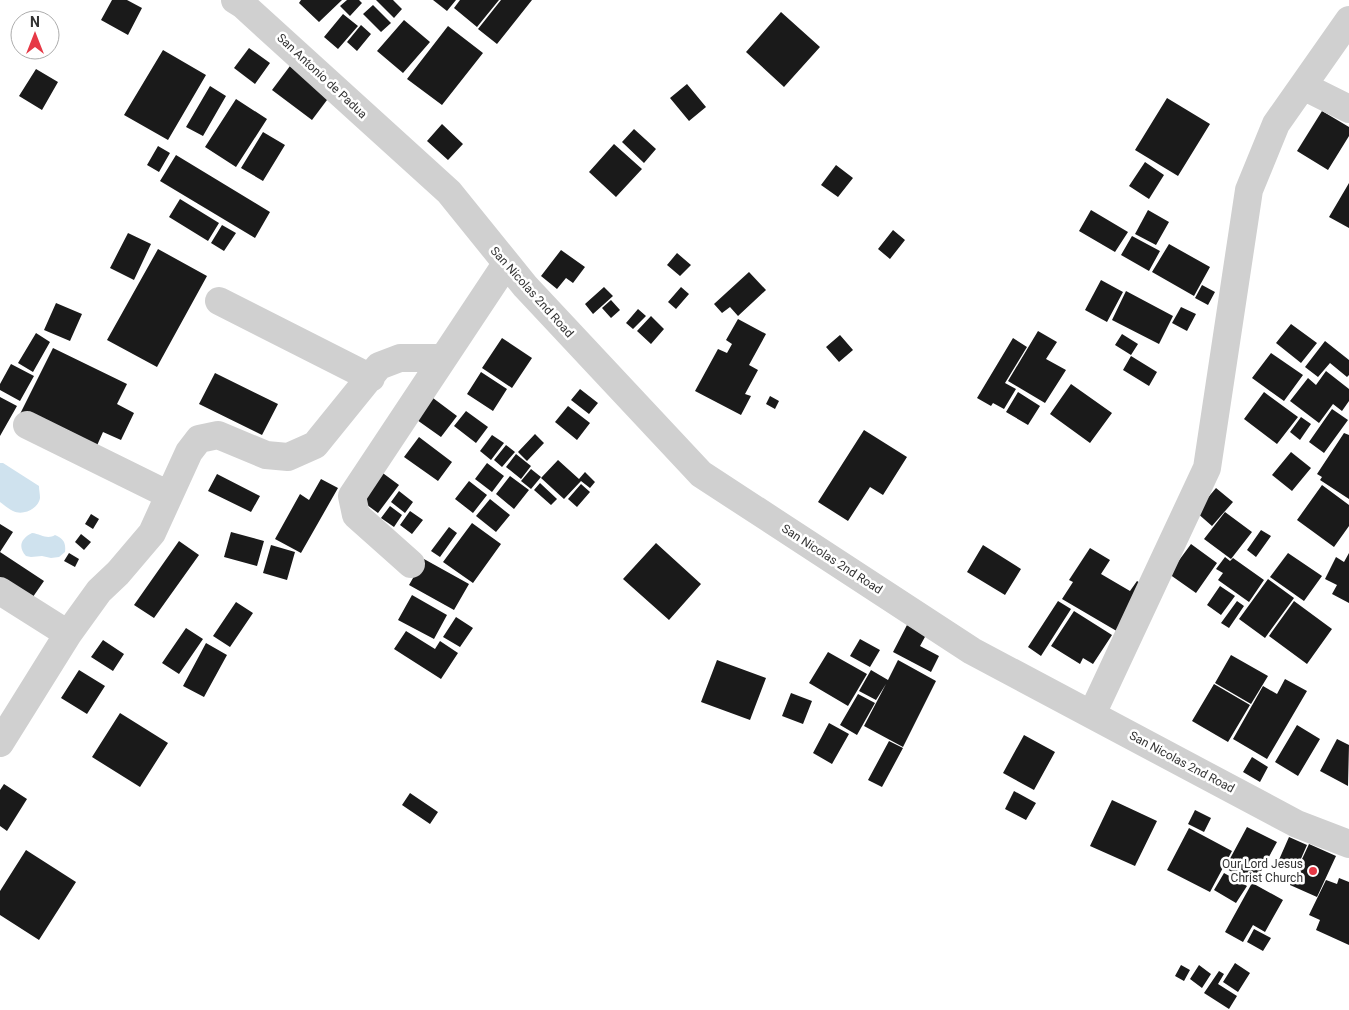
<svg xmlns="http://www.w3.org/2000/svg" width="1349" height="1010" font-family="Roboto,sans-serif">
<rect width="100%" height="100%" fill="#fff"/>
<path fill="#cfe2ee" d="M0,463h3l36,23c0,4 1,8 1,12 -2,11 -17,18 -27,13 -4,-2 -9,-6 -13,-9z
M32,533c9,1 15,7 23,2 9,4 11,8 10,17l-6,5 -8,1 -9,-2 -11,1 -5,-1c-9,-10 -4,-18 6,-23z"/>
<path fill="#1a1a1a" d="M112,0h15l15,8 -14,27 -27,-15z
M301,0h41l-23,22 -20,-19z
M347,0h12l3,3 -12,13 -10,-10z
M376,0h17l9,9 -8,9z
M433,0h23l-9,11z
M460,0h39l-22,27 -23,-19z
M501,0h31l-35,44 -19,-15z
M373,5l18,18 -10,9 -18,-18z
M781,12l39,35 -36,40 -38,-35z
M343,14l15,12 -20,23 -14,-12z
M404,20l26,22 -27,31 -26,-22z
M361,25l10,9 -14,17 -10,-9z
M448,26l35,27 -41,52 -35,-26z
M249,48l21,15 -15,21 -21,-16z
M163,50l43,25 -38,65 -44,-25z
M290,66l40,30 -18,24 -40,-30z
M36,69l22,13 -16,28 -23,-14z
M687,84l19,23 -17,14 -19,-23z
M210,86l16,10 -23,40 -17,-9z
M1167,98l43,26 -32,52 -43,-26z
M236,99l31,20 -31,48 -31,-20z
M1322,111l27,16v9l-21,34 -31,-19z
M442,124l21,20 -15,16 -21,-19z
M634,129l22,20 -12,14 -22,-21z
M263,132l22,13 -22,36 -22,-13z
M614,144l28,25 -26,28 -27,-25z
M158,146l12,7 -11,19 -12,-7z
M176,155l94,57 -15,26 -95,-57z
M1145,162l19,13 -15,24 -20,-13z
M836,165l17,13 -15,19 -17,-12z
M1349,183v45l-20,-11z
M180,199l39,24 -11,18 -39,-24z
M1091,210l37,22 -13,20 -36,-21z
M1148,210l21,12 -13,23 -21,-11z
M222,225l14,8 -12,18 -13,-8z
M893,230l12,10 -15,19 -12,-10z
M128,233l23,11 -17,36 -24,-12z
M1132,236l28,15 -11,20 -28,-16z
M1169,244l41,23 -16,29 -42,-24z
M158,249l49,27 -50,91 -50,-27z
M561,250l24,17 -12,16 -7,-5 -9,11 -16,-13z
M677,253l14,12 -11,11 -13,-11z
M749,272l17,18 -28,26 -8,-9 -8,6 -8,-9z
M1101,280l22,12 -16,30 -22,-12z
M1202,285l13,7 -7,13 -13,-7z
M604,287l9,9 -20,18 -8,-10z
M681,287l8,7 -13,15 -8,-7z
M1126,291l47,25 -14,28 -47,-24z
M611,300l9,10 -9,8 -9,-10z
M56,303l26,11 -12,27 -26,-11z
M1181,307l15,7 -9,17 -15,-8z
M638,309l8,7 -13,13 -7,-6z
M651,316l13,13 -13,15 -14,-13z
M738,319l28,15 -17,31 9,5 -13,24 6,2 -10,19 -46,-24 23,-42 9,4 5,-9 -6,-4z
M1291,324l26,19 -16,20 -25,-20z
M1038,331l19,11 -11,17 20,11 -21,33 -37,-22z
M36,333l14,9 -17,30 -15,-9z
M1122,334l16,10 -7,11 -16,-10z
M840,335l13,15 -14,12 -13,-15z
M502,338l30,20 -20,30 -30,-20z
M1013,338l14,9 -22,36 11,6 -12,20 -11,-6 -2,3 -14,-8z
M1325,341l24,19v15l-2,2 -17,-14 -12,14 -13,-10z
M53,348l74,36 -10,20 17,9 -13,27 -18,-8 -8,18 -75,-36z
M1271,353l32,22 -19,26 -32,-23z
M1131,356l26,16 -8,14 -26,-16z
M11,364l23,12 -14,25 -20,-11v-6z
M1326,371l23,18v12l-7,10 -9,-7 -14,19 -29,-22 18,-23 8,7z
M481,372l26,17 -14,22 -26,-17z
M215,373l63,31 -16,31 -63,-31z
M1071,384l41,29 -22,30 -40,-29z
M580,389l18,14 -9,11 -18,-14z
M1018,392l22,14 -12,19 -22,-13z
M1264,392l34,25 -21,27 -33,-25z
M770,396l9,5 -4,8 -9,-5z
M0,397l17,9 -17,30z
M433,398l24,18 -16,21 -24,-17z
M568,406l22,17 -13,17 -22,-18z
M1332,409l16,11 -24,33 -15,-11z
M466,411l22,16 -12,16 -22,-17z
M1301,417l10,7 -11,16 -10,-8z
M864,430l43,27 -24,38 -13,-8 -22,34 -30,-19z
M1344,433l5,2v64l-29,-19 2,-3 -5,-3z
M535,434l9,9 -17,18 -9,-9z
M492,435l12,8 -13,17 -11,-9z
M419,437l33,25 -14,19 -34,-24z
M506,445l9,7 -13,15 -8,-7z
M1291,452l20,16 -19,23 -20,-16z
M516,454l15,12 -10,13 -15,-12z
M558,460l21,19 6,-7 10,10 -5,6 -9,-7 -17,18 -23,-21z
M487,463l17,13 -12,16 -17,-13z
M531,469l10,8 -10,12 -10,-8z
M380,471l19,14 -21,28 -19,-14z
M217,474l43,22 -9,16 -43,-21z
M510,476l19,14 -15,19 -18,-15z
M321,479l17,9 -37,65 -26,-14 25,-45 9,6z
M469,481l18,14 -14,18 -18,-14z
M540,483l17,16 -6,6 -17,-15z
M581,484l9,8 -13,15 -9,-8z
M1322,485l27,20v21l-15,21 -37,-27z
M1216,488l17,14 -21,24 -16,-14z
M399,491l14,11 -8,11 -14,-11z
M490,499l20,16 -14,17 -20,-16z
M390,506l12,9 -8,12 -13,-9z
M410,511l13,9 -11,14 -12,-9z
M1225,512l27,20 -21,27 -27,-20z
M91,514l8,5 -6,10 -8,-5z
M472,523l29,21 -28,39 -30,-21z
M0,524l13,8 -13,20z
M449,527l8,6 -17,24 -9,-6z
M1261,530l10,6 -15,21 -9,-7z
M231,532l33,9 -7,25 -33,-9z
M81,534l10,8 -7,8 -9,-8z
M179,541l20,14 -45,63 -20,-13z
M656,543l45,41 -32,36 -46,-41z
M1191,544l26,19 -21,30 -27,-19z
M271,545l24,7 -8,28 -24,-7z
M983,545l38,24 -16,26 -38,-23z
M1090,548l20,12 -9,14 29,17 7,-10 13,8 -30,44 -58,-34 11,-17 -4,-2z
M0,552l44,29 -16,23 -28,-18z
M69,553l10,6 -4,8 -11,-6z
M1288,553l34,23 -18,25 -34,-24z
M1349,553v50l-17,-9 5,-9 -12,-6 11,-22 8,5z
M1225,557l5,4 3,-3 31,22 -15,22 -31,-22 5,-7 -7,-4z
M424,559l45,25 -15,26 -45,-25z
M1268,579l26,19 -29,40 -26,-19z
M1220,586l15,10 -14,19 -14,-10z
M412,595l35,20 -13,24 -36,-19z
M1058,601l13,8 -30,47 -13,-9z
M1237,601l7,5 -15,22 -8,-5z
M1294,601l38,28 -25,35 -38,-28z
M236,602l17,11 -23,34 -17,-11z
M1074,611l38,24 -19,29 -10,-6 -3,6 -29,-18z
M456,617l17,11 -13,19 -17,-10z
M907,625l19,10 -6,11 19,10 -8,16 -38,-20z
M186,628l17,11 -24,35 -17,-11z
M406,631l29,18 5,-8 18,12 -17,26 -47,-30z
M860,639l20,11 -10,17 -20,-11z
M103,640l21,14 -11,17 -22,-14z
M206,643l21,12 -23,42 -21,-11z
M828,652l39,22 -19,32 -39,-23z
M1231,655l37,21 -17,28 -36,-21z
M717,660l49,18 -16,42 -49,-18z
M898,660l38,21 -33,66 -39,-21 22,-42 -10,16 -17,-9 12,-21 17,10z
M79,670l26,16 -18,28 -26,-16z
M1285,679l22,12 -40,68 -34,-20 30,-53 14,8z
M1214,684l36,21 -22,37 -36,-21z
M791,693l21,8 -9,23 -21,-8z
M858,694l17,9 -18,32 -17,-10z
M120,713l48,30 -28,44 -48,-30z
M829,723l20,11 -17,30 -19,-11z
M1297,725l23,14 -22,37 -23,-14z
M1024,735l31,17 -21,38 -31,-17z
M1337,739l12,6 -1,41 -28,-15z
M889,741l14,7 -21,39 -14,-7z
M1252,757l16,10 -8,15 -17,-10z
M4,784l23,15 -20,32 -7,-5v-36z
M1014,791l22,12 -10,17 -21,-11z
M410,793l28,19 -8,12 -28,-19z
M1112,800l45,21 -22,45 -45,-20z
M1195,810l16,8 -7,14 -16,-8z
M1247,827l30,15 -23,42 29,16 -18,32 -12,-7 -10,17 -18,-10 27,-49 -27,-15z
M1189,828l43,23 -22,41 -43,-22z
M1289,837l18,8 -11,25 -18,-8z
M1309,844l27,12 -19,41 -27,-12z
M26,850l50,32 -37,58 -39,-25v-24z
M1224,873l23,13 -11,17 -22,-13z
M1339,878l10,4v63l-33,-15 4,-10 -11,-5 17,-35 11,4z
M1254,929l17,9 -8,13 -16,-9z
M1235,963l15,10 -12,19 -15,-10z
M1181,965l9,5 -6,11 -9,-5z
M1199,965l12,9 -9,14 -12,-9z
M1219,971l5,3 -6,10 19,12 -8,13 -25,-16z"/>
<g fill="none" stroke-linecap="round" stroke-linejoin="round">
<path stroke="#d0d0d0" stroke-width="28" d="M235,0l8,5 206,187 76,94 176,188 271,177 325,173 52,20
M1303,86l46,23
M219,301l152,77
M27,425l142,70
M411,564l-55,-49 -4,-19 154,-232
M0,591l68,43 -68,109
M68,634l31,-43 19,-18 34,-40 37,-81 10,-13 19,-4 48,20 22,2 27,-12 64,-79 21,-8h43
M1092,714l115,-246 42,-278 27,-66 73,-104"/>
</g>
<circle fill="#e63946" stroke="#fff" stroke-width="2" cx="1313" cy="871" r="5"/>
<g text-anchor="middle" stroke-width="5" stroke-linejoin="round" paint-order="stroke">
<g font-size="12" fill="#333" stroke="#fff">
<text transform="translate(322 76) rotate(43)" y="4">San Antonio de Padua</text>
<text transform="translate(532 292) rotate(48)" y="4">San Nicolas 2nd Road</text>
<text transform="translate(832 559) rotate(33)" y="4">San Nicolas 2nd Road</text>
<text transform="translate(1182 762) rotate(28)" y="4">San Nicolas 2nd Road</text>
</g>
<g font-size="12" fill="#333" stroke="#fff" text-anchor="end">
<text x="1303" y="868">Our Lord Jesus<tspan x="1303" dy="14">Christ Church</tspan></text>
</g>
</g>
<g transform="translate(35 35)"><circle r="24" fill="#ffffff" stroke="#adadad"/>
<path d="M0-4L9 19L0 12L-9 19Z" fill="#e63946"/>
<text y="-8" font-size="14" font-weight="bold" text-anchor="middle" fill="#333333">N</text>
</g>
</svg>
